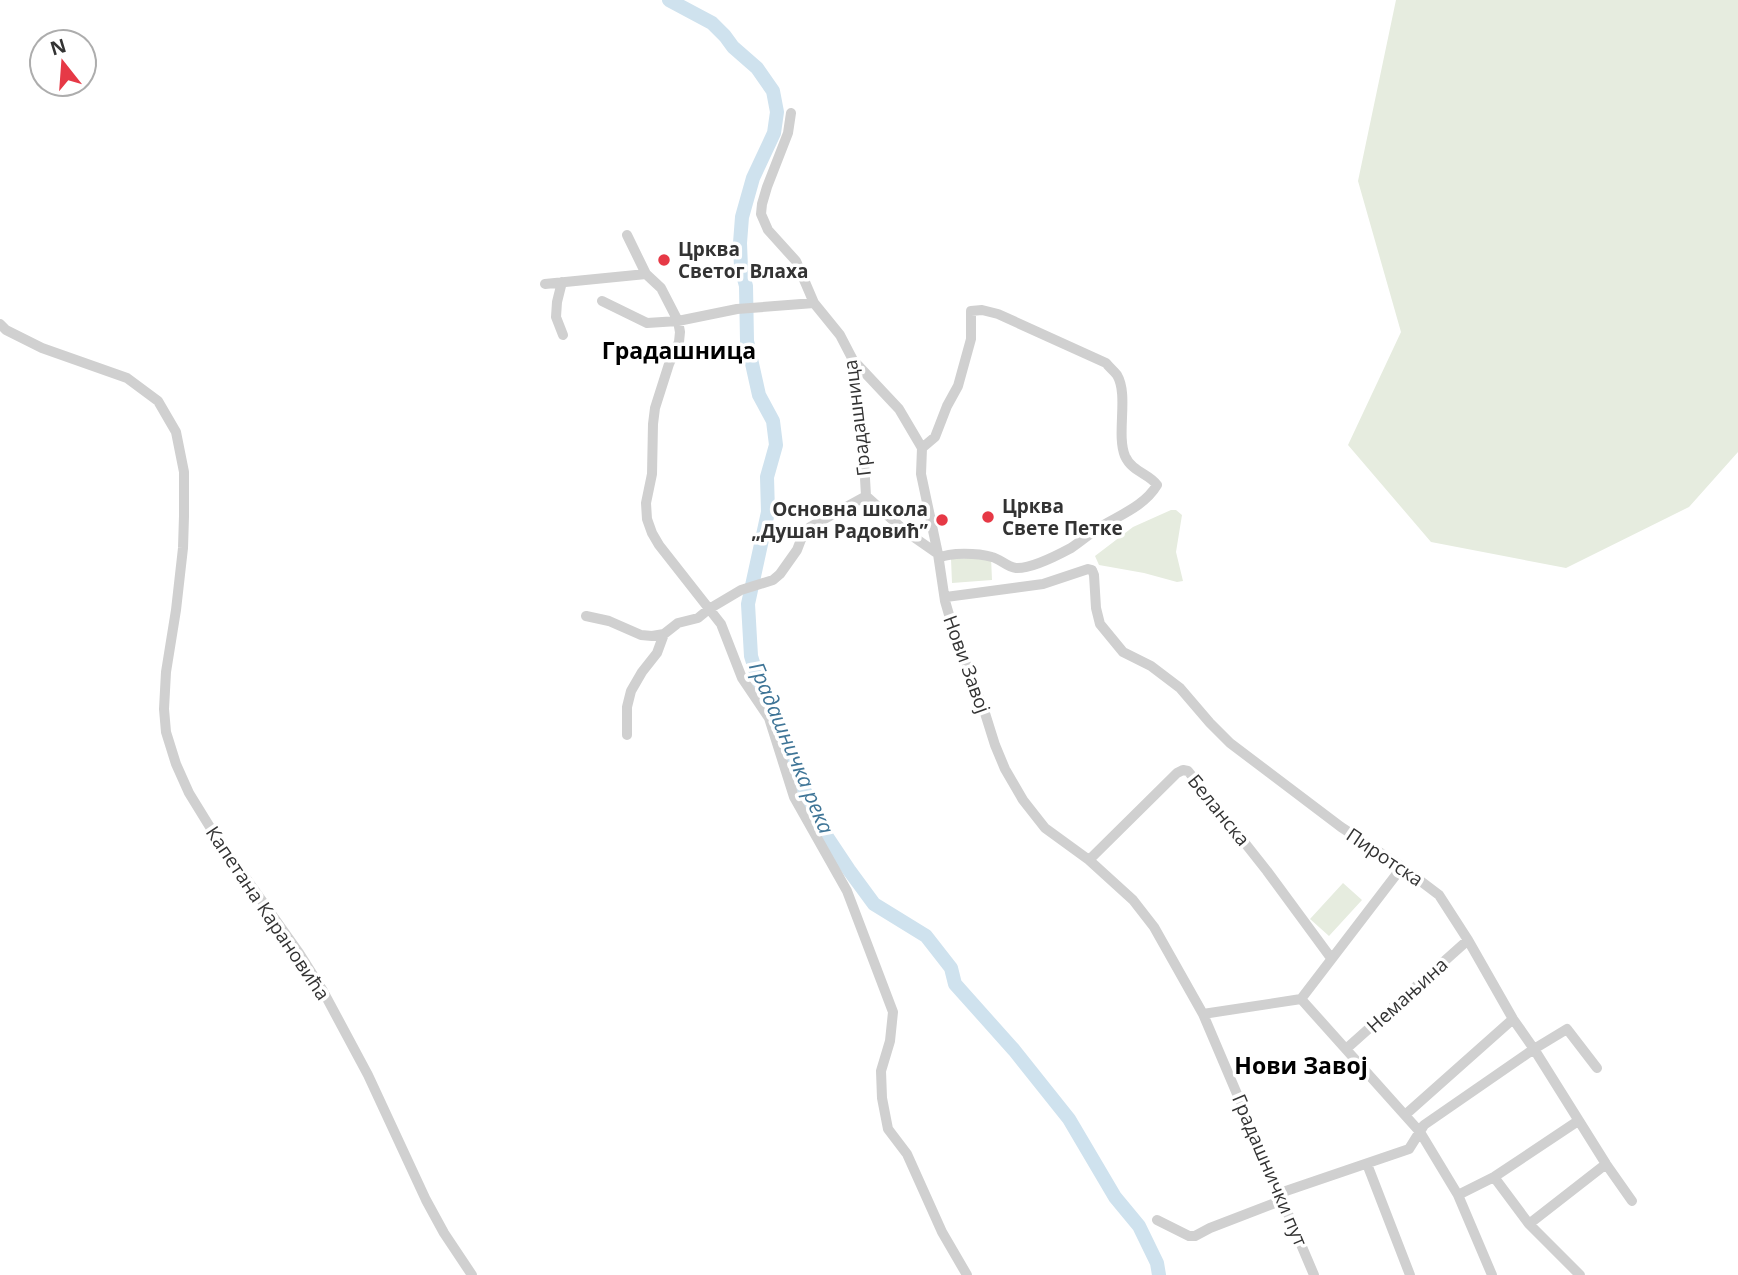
<svg xmlns="http://www.w3.org/2000/svg" width="1738" height="1275" font-family="'Open Sans',sans-serif">
<rect width="100%" height="100%" fill="#fff"/>
<path fill="#e6ecdf" d="M1396,0h342v452l-49,55 -123,61 -135,-26 -83,-97 53,-113 -43,-151z
M1171,510h5l6,5 -6,37 7,29 -6,1 -33,-9 -45,-8 -4,-9 38,-29z
M991,557l1,23 -40,3 -1,-24z
M1343,883l19,17 -33,36 -19,-17z"/>
<g fill="none" stroke-linecap="round" stroke-linejoin="round">
<path stroke="#cfe2ee" stroke-width="14" d="M669,0l43,23 13,13 8,11 24,21 16,23 4,21 -3,21 -21,45 -11,39 -2,26 1,25 5,18 1,55 12,54 14,26 3,24 -9,32 1,35 -20,92 3,52 8,26 60,143 30,45 25,34 52,32 25,32 4,16 59,66 55,69 46,78 24,29 18,37 2,12"/>
<path stroke="#d0d0d0" stroke-width="10" d="M791,113l-3,20 -21,54 -5,17 -1,10 7,16 28,31 18,42 26,32 13,25 9,65 4,71 39,35 33,23 7,47 7,24 32,85 11,35 10,24 18,31 22,28 44,32 44,40 21,27 49,87 111,261
M627,235l19,39 15,14 17,33 2,11 -1,10 -10,22 -14,44 -2,16 -1,50 -6,29 1,16 5,14 7,12 62,79 21,54 27,40 25,79 53,94 46,121 -3,29 -9,30 1,27 6,31 19,25 35,78 25,43
M562,282l-5,20 -1,15 7,18
M545,284l101,-10
M602,301l45,22 31,-2 59,-12 77,-6
M0,324l6,6 36,18 85,30 31,23 18,31 8,40v44l-1,32 -7,62 -10,62 -2,37 2,23 10,32 13,29 24,39 86,121 24,38 45,84 58,125 18,33 28,42
M853,360l46,49 23,39
M938,554l-17,-80 1,-26 13,-11 12,-31 11,-20 13,-47v-28l11,-1 16,4 108,49c3,4 8,8 11,12 12,20 -1,59 8,81 7,16 25,18 32,29 -13,22 -40,31 -60,44 -9,6 -17,13 -26,19 -13,7 -41,21 -55,20 -9,-1 -16,-9 -24,-11 -14,-4 -42,-5 -53,1
M946,597l97,-13 45,-15 4,1 2,5 2,33 4,16 23,28 28,14 29,22 30,35 20,20 111,84 61,40 37,28 29,45 45,79 21,30 72,115 26,37
M586,616l23,5 32,14 11,1 12,-2 14,-11 20,-5 11,-9 32,-19 32,-10 7,-6 17,-24 5,-13 8,-10 56,-31
M627,735v-28l4,-16 11,-19 15,-19 7,-19
M1089,860l88,-87 6,-3 5,1 79,100 64,87
M1301,999l119,133 38,63 34,80
M1203,1014l98,-15 101,-132
M1346,1049l122,-109
M1405,1115l108,-96
M1367,1164l43,111
M1494,1177l35,47 51,51
M1280,1193l129,-44 15,-24 110,-76 33,-20 30,39
M1458,1195l36,-18 84,-56
M1157,1220l32,16h6l15,-8 73,-28
M1529,1224l77,-60"/>
</g>
<g fill="#e63946" stroke="#fff" stroke-width="2.5">
<circle cx="664" cy="260" r="7"/>
<circle cx="988" cy="517" r="7"/>
<circle cx="942" cy="520" r="7"/>
</g>
<g text-anchor="middle" stroke-width="7" stroke-linejoin="round" paint-order="stroke">
<g font-size="19" font-weight="bold" fill="#333" stroke="#fff" text-anchor="start">
<text x="678" y="256">Црква<tspan x="678" dy="22">Светог Влаха</tspan></text>
<text x="1002" y="513">Црква<tspan x="1002" dy="22">Свете Петке</tspan></text>
<text x="928" y="516" text-anchor="end">Основна школа<tspan x="928" dy="22">„Душан Радовић”</tspan></text>
</g>
<g font-size="19" fill="#333" stroke="#fff">
<text transform="translate(857 418) rotate(-97)" y="7">Градашница</text>
<text transform="translate(967 664) rotate(70)" y="7">Нови Завој</text>
<text transform="translate(1219 810) rotate(51)" y="7">Беланска</text>
<text transform="translate(1385 857) rotate(34)" y="7">Пиротска</text>
<text transform="translate(268 913) rotate(56)" y="7">Капетана Карановића</text>
<text transform="translate(1407 995) rotate(-42)" y="7">Немањина</text>
<text transform="translate(1270 1170) rotate(67)" y="7">Градашнички пут</text>
</g>
<g font-size="21" font-style="italic" fill="#3f7597" stroke="#fff">
<text transform="translate(791 748) rotate(67)" y="7">Градашничка река</text>
</g>
<g font-size="23" font-weight="bold" fill="#000" stroke="#fff">
<text x="679" y="359">Градашница</text>
<text x="1301" y="1074">Нови Завој</text>
</g>
</g>
<g transform="translate(63 63) rotate(343)"><circle r="33" fill="#ffffff" stroke="#adadad" stroke-width="2"/>
<path d="M0-5L12 26L0 18L-12 26Z" fill="#e63946"/>
<text y="-10" font-size="19" font-weight="bold" text-anchor="middle" fill="#333333">N</text>
</g>
</svg>
